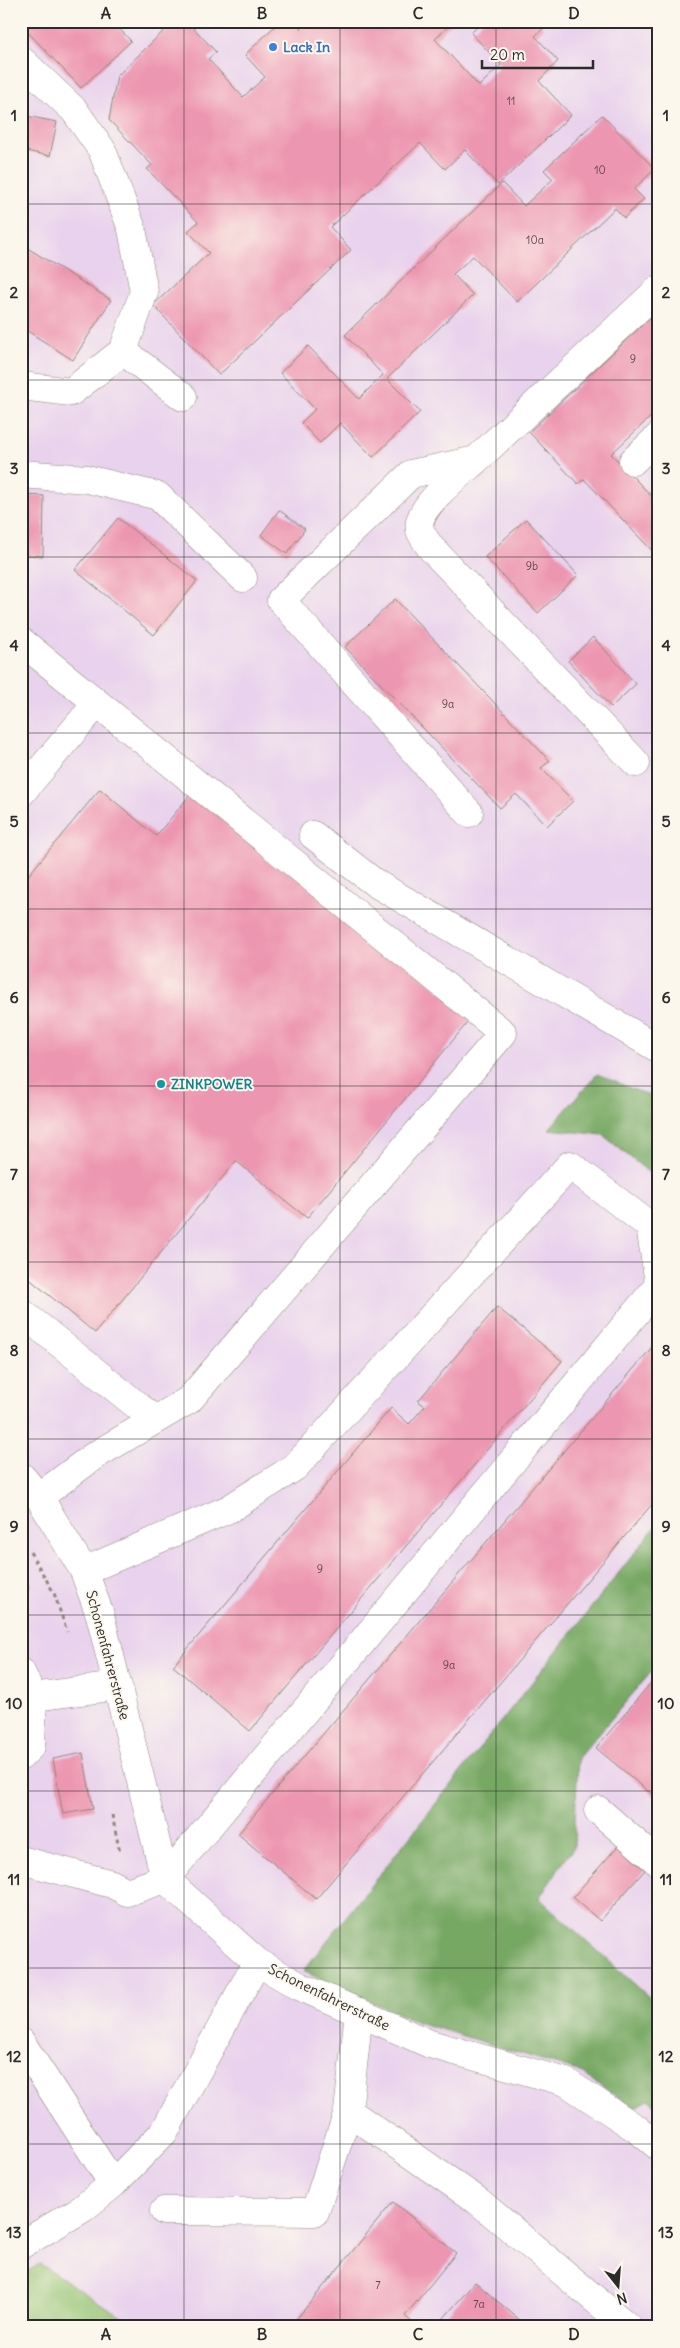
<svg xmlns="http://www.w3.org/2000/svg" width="680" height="2348" font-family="Delius,sans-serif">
<rect width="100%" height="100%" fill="#fbf7ec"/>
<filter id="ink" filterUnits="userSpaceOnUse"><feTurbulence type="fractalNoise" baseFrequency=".02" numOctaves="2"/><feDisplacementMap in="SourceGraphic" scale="10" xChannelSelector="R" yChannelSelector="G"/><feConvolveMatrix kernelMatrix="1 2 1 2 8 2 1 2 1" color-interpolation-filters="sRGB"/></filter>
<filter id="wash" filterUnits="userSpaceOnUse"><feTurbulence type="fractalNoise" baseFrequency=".0096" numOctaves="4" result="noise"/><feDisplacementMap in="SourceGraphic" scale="20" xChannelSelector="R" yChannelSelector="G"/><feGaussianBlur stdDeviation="1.12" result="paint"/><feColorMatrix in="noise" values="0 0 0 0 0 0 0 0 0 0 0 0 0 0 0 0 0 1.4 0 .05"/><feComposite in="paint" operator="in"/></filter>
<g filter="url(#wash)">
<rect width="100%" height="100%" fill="#ede7c9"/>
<path fill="#e9d2ed" d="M21,21h638v2306h-543l-95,-52z"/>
<path fill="#94c271" stroke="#60764e" d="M40,2264l97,63h-116v-52z"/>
<path fill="#77a863" stroke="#516a47" d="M597,1074l62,26v81l-56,-46 -54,-6z
M659,1522v141l-81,95 -4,89 -35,51 120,108v102l-10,-8 -15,8 -56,-37 -161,-49 -114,-51z"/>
<g id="blocks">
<path fill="#ed96b1" d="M29,21h83l19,20 -50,47 -58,-61z
M174,21h13l29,31 -8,7 35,38 22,-20 -20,-22 35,-34h14l8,8 9,-8h143l-19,18 44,47 22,-21 -30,-32 12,-12h54l7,7 -9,8 23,25 -19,20 32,34 -73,70 -33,-35 -20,19 -25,-26 -90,84 21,23 -132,125 -66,-70 56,-52 -21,-22 10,-9 -51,-53 5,-4 -43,-45 8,-44z
M21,115l36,7 -7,34 -29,-6z
M602,115l53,54 -21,20 10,10 -20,19 -9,-10 -98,94 -44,-46 -20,18 20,21 -86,84 33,33 -47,45 -33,-34 -20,20 -19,-20 14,-14 -35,-36 28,-27 51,53 24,-24 -38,-40 157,-152 22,23 29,-27 -9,-9z
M21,244l90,56 -38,60 -52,-33z
M659,309v100l-48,45 48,50v54l-75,-79 -6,5 -49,-52z
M21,495l23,1 -1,60 -22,-1z
M279,510l26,19 -18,25 -26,-19z
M118,518l79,63 -43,54 -79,-65z
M526,519l52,56 -40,38 -53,-56z
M395,599l155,162 -9,7 32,33 -26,25 -31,-32 -16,14 -155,-161z
M593,637l43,47 -25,23 -43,-46z
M100,789l56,47 39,-47 277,228 -165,201 -71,-57 -141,172 -74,-61v-388z
M497,1307l65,54 -312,370 -77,-65 218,-258 18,16 16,-18 -7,-5z
M659,1339v157l-343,403 -78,-65z
M21,1576l8,12 -8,4z
M659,1673v127l-63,-52z
M83,1753l10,56 -30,5 -10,-55z
M618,1846l27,24 -45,51 -27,-24z
M393,2202l63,51 -51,63 12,11h-127z
M475,2282l53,45h-92z"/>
</g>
</g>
<g filter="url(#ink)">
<use href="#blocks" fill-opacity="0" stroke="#8c897a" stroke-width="1"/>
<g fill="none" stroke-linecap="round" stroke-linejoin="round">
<defs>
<path id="minor" d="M21,60l53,50 28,40 30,79 12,63 -21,59 -52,41 -50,-6
M123,351l60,46
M475,461c-15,13 -61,48 -55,69 2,6 7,12 10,17l206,216
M633,461l26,-25
M21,474l66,5 71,17 85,82
M21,641l482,392 -314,367 -95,56 -55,41
M21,793l76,-90
M469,813l-188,-213 130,-126 65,-14 183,-171
M313,835l62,48 284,166
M21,1312l134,108
M21,1476l18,21 45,74 16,44 65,264 92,83 42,24 131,58 136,38 71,47 22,18
M84,1571l145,-62 66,-42 275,-302 80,61 9,57
M21,1672l12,25
M21,1756l10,-10 2,-49 85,-11
M598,1810l61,53
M21,1860l91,24 15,8 38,-13 494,-594
M359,2012l-11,99 130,90 150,126
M21,2042l92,142
M164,2211l151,1 33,-101
M21,2245l61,-36 31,-25 51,-52 93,-170"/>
</defs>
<use href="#minor" stroke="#8c897a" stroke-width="29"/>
<path stroke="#8c897a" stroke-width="3" stroke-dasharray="4 4" stroke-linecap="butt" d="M30,1552l24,41 13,39
M112,1815l8,38"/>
<use href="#minor" stroke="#fff" stroke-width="28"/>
</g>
</g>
<path fill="none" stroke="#2b2b2b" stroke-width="1" stroke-opacity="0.55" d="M184,21v2306M340,21v2306M496,21v2306M21,204h638M21,380h638M21,557h638M21,733h638M21,909h638M21,1086h638M21,1262h638M21,1439h638M21,1615h638M21,1791h638M21,1968h638M21,2144h638"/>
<circle fill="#3f7fe0" stroke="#fbf7ec" stroke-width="2" cx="273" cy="47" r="5"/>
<circle fill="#0f9aa8" stroke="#fbf7ec" stroke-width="2" cx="161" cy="1084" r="5"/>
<g text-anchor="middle" stroke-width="4" stroke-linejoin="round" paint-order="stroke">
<g font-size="11" fill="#5c464c">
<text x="511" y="105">11</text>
<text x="600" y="174">10</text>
<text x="535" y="244">10a</text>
<text x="633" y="363">9</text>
<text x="532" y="570">9b</text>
<text x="448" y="708">9a</text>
<text x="320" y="1573">9</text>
<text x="449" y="1669">9a</text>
<text x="378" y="2289">7</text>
<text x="479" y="2308">7a</text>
</g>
<g font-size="14" font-weight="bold" fill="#366cbe" stroke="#fbf7ec" text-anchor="start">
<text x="283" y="52">Lack In</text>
</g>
<g font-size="14" font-weight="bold" fill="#0d838f" stroke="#fbf7ec" text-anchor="start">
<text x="171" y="1089">ZINKPOWER</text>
</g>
<g font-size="14" fill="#2b2b2b" stroke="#fbf7ec">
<text transform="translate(108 1655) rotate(75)" y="5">Schonenfahrerstraße</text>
<text transform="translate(329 1997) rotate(26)" y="5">Schonenfahrerstraße</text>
</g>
</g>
<rect width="680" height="2348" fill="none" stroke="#fbf7ec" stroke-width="55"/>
<g transform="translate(618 2286) rotate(163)" stroke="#fbf7ec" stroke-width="4" paint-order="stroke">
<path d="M0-4L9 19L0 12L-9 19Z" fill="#2b2b2b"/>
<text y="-8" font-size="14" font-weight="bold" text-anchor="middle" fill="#2b2b2b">N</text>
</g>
<path d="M482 60v8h111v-8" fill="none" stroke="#2b2b2b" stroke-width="2.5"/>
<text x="490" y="60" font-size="15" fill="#2b2b2b" stroke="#fbf7ec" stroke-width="4" paint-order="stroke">20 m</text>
<rect x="28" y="28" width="624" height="2292" fill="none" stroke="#2b2b2b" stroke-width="2"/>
<g font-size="16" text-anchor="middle" font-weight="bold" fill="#2b2b2b">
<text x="106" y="19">A</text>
<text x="262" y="19">B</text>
<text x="418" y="19">C</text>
<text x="574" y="19">D</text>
<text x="14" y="121">1</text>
<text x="666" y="121">1</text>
<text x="14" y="298">2</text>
<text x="666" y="298">2</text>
<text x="14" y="474">3</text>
<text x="666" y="474">3</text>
<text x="14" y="651">4</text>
<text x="666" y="651">4</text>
<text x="14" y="827">5</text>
<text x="666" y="827">5</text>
<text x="14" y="1003">6</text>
<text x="666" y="1003">6</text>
<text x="14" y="1180">7</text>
<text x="666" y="1180">7</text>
<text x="14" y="1356">8</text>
<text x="666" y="1356">8</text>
<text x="14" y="1532">9</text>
<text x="666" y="1532">9</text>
<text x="14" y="1709">10</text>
<text x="666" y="1709">10</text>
<text x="14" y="1885">11</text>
<text x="666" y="1885">11</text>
<text x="14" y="2062">12</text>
<text x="666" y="2062">12</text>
<text x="14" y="2238">13</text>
<text x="666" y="2238">13</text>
<text x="106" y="2340">A</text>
<text x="262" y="2340">B</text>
<text x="418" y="2340">C</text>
<text x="574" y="2340">D</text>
</g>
</svg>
